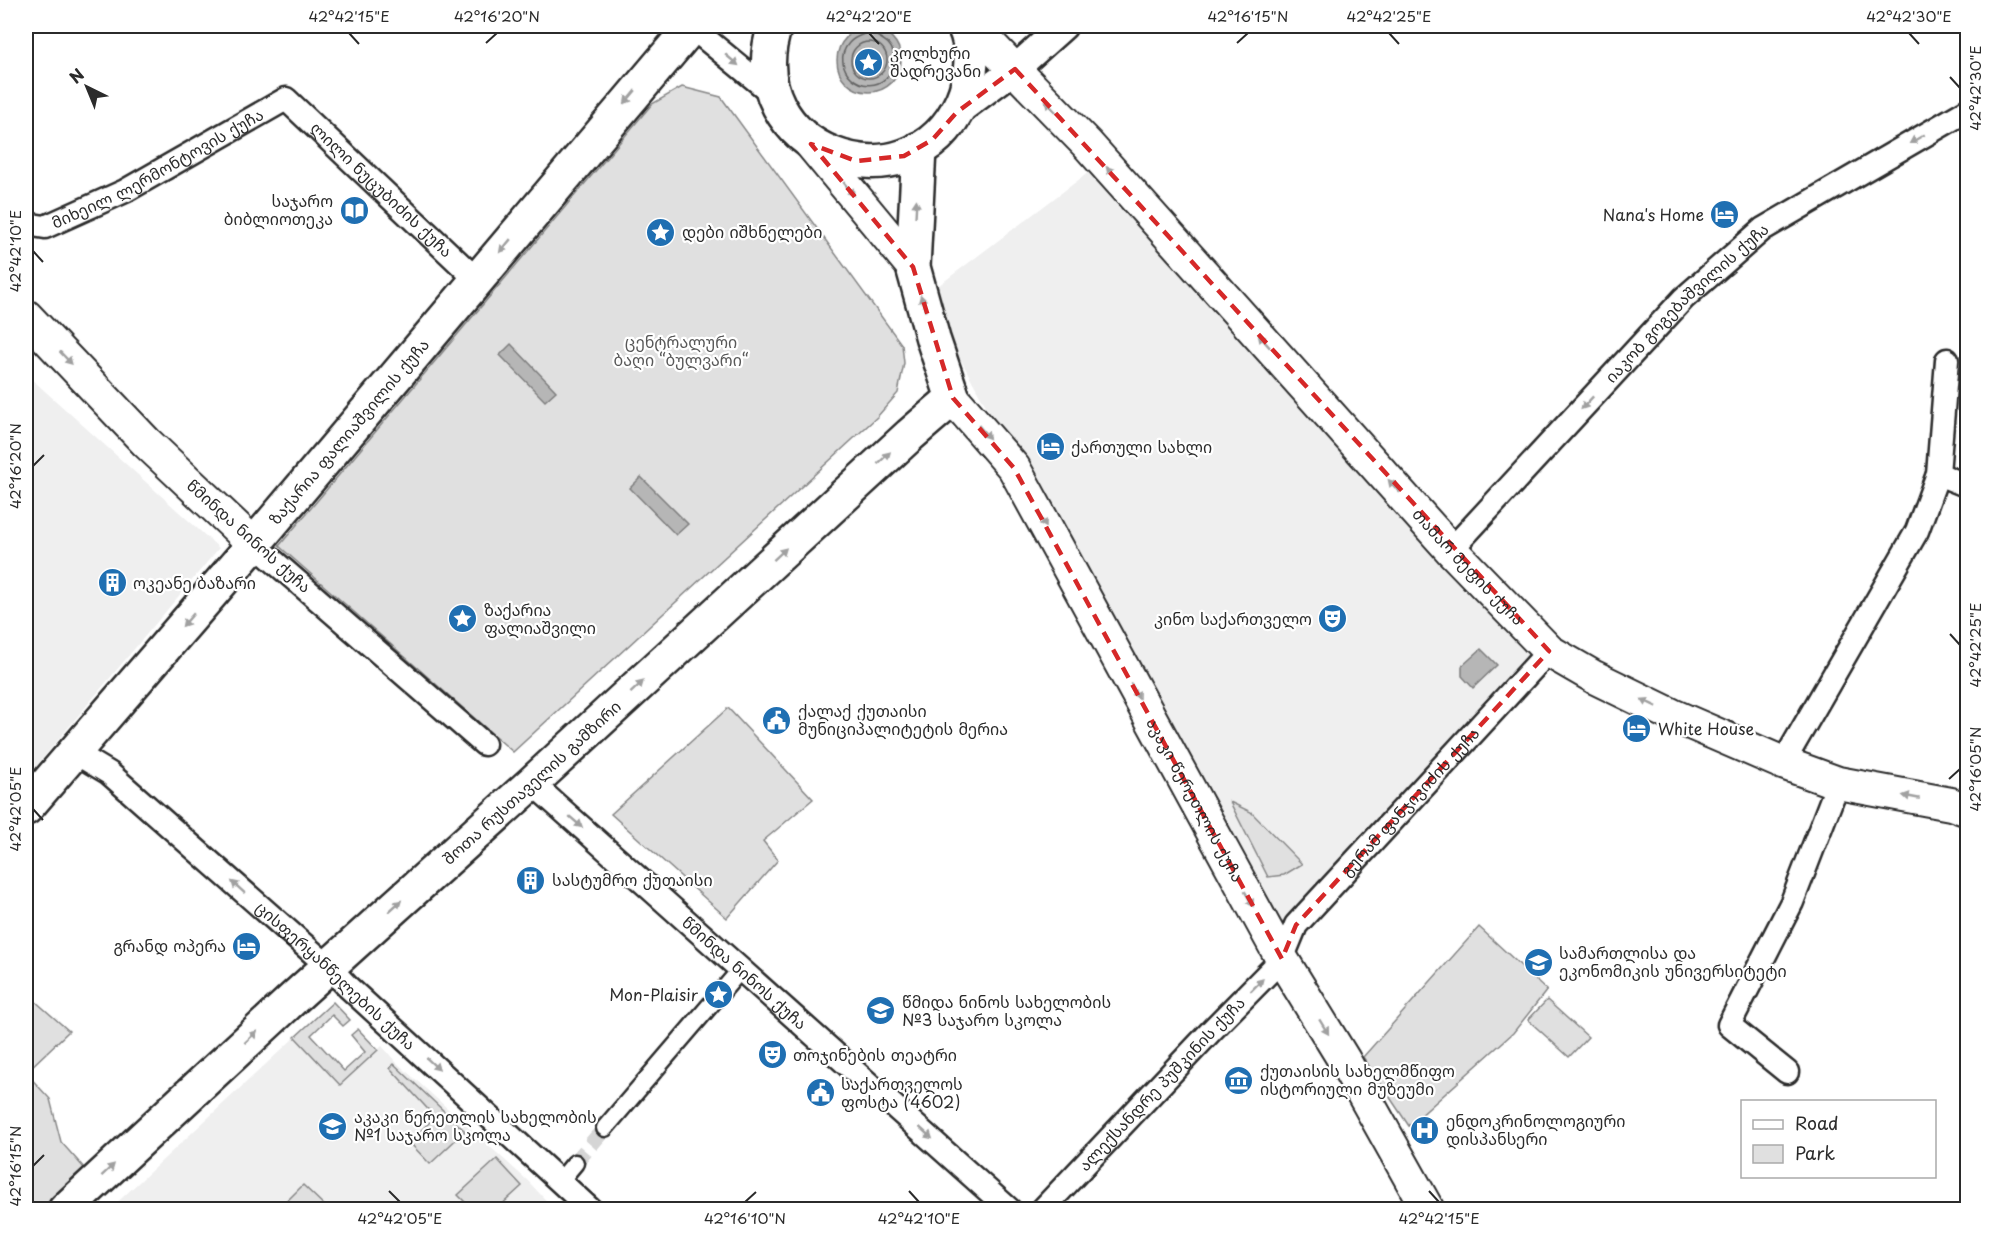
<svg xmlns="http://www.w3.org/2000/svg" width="1993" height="1235" font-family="'Playpen Sans','Noto Sans Georgian',sans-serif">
<rect width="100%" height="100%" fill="#fff"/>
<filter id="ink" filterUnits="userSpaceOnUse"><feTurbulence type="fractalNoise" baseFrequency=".0167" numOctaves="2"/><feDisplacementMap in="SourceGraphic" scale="12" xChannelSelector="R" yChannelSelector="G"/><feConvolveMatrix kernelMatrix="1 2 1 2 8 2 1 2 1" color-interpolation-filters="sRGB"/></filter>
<g filter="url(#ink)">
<path fill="#efefef" d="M1097,166l437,481 -261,285 -334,-612 -1,-34z
M26,374l193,174 -193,230z
M295,1037l45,48 42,-39 14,16 132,119 26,28 -445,1z"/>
<path fill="#e0e0e0" stroke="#868686" stroke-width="1.5" d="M682,87l39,10 181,248 2,18 -6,30 -21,24 -364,335 -234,-206 373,-442z
M728,708l85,91 -50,42 15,19 -51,58 -116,-104z
M1230,802l21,10 51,52 -18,11 -16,2z
M1479,927l68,63 -34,43 -104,93 -46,-69z
M26,993l43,38 -43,41z
M1547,1000l41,37 -19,20 -41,-37z
M333,1002l17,18 -7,6 -11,-11 -21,20 33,36 21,-19 -14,-17 7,-6 20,21 -38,35 -45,-48z
M394,1064l71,67 -35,33 -21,-22 26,-25 -45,-49z
M26,1073l24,26 11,43 24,27 -42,40h-17z
M497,1159l25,27 -25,23h-25l-14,-14z
M303,1185l25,24h-49z"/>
<path fill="#b6b6b6" stroke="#7e7e7e" stroke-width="1.5" d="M837 60a32 32 0 1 1 64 0a32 32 0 1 1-64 0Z
M511,344l45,47 -11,10 -45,-46z
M641,477l47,47 -12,11 -46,-47z
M1481,649l16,16 -24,23 -11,-12v-10z"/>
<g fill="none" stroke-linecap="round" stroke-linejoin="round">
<path stroke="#636363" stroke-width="1.5" d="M869,32c13,7 26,11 25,29 0,6 -3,12 -7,16 -23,23 -59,-10 -38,-34 5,-6 13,-8 20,-11z
M851 60a18 18 0 1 1 36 0a18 18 0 1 1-36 0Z"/>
<path stroke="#d5d5d5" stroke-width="16" stroke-dasharray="16 8" stroke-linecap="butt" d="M575,1163l30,-35"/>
<defs>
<path id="pedestrian" d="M605,1128l137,-160
M560,1181l15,-18"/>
<g id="minor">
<path d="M690,26l84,69"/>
<path id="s1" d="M26,224l19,3 80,-36 161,-92 191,181"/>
<path d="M1938,474l30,12"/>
<path d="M254,544l230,200"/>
<path id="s2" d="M1451,550l233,-252 79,-69 205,-119"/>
<path id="s3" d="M74,752l35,21 220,194 19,20 243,223"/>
<path d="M1783,763l134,-232 21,-57 9,-114"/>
<path id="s4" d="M532,783l478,427"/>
<path d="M1787,1072l-58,-47 63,-123 46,-119"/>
<path id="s5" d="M1042,1210l171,-181 69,-70 14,-34 253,-274"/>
</g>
<path id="tertiary" d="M957,112l58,-43 48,-43"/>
<g id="secondary">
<path id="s6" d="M972,26l115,118 364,406 98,101 45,26 78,38 111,48 55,20 113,21 17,6"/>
<path d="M811,144l102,123"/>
<path d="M26,316l120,126 108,102"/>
<path id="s7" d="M953,398l61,70 268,491 62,101 84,150"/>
</g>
<g id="primary">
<path d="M775,26c-42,124 134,192 187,75 10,-23 13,-52 2,-75"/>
<path id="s8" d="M26,808l228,-264 438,-518"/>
<path id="s9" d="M65,1210l231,-214 236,-213 378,-348 43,-37 -20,-59 -20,-72 6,-118"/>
</g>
</defs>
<use href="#pedestrian" stroke="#2b2b2b" stroke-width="21"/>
<use href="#minor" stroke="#2b2b2b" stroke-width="27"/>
<use href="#tertiary" stroke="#2b2b2b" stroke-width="32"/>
<use href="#secondary" stroke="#2b2b2b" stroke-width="36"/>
<use href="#primary" stroke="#2b2b2b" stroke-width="38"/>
<use href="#pedestrian" stroke="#fff" stroke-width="16"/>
<use href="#minor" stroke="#fff" stroke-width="22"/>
<use href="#tertiary" stroke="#fff" stroke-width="27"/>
<use href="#secondary" stroke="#fff" stroke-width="32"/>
<use href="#primary" stroke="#fff" stroke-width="33"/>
</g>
<defs><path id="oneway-solid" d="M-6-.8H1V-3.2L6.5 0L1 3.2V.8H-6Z" transform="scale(1.5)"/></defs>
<g fill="#a0a0a0">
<use href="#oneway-solid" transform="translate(732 60) rotate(40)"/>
<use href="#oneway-solid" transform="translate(630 97) rotate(130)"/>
<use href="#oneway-solid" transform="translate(1051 107) rotate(-134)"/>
<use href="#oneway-solid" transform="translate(1917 139) rotate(150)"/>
<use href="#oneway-solid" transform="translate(1112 173) rotate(-132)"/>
<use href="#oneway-solid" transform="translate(849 189) rotate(51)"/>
<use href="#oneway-solid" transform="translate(916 208) rotate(-87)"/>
<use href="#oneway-solid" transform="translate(505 246) rotate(130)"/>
<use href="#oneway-solid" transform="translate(923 303) rotate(-106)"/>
<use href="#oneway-solid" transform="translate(1264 341) rotate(-132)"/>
<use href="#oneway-solid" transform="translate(66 358) rotate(46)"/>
<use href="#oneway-solid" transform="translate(1587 403) rotate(133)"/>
<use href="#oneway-solid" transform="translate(984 432) rotate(50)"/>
<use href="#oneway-solid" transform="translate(884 458) rotate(-43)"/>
<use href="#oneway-solid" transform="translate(1394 486) rotate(-132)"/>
<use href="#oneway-solid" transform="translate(1042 520) rotate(61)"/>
<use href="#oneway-solid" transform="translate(780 554) rotate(-43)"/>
<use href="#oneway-solid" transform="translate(188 620) rotate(131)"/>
<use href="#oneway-solid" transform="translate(637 687) rotate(-43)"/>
<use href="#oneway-solid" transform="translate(1135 691) rotate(61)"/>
<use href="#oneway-solid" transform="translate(1649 703) rotate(-154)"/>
<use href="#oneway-solid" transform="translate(1911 797) rotate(-169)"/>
<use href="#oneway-solid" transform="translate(576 822) rotate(41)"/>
<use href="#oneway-solid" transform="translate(238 887) rotate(-138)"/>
<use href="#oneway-solid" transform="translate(1249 899) rotate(61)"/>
<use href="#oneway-solid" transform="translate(395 906) rotate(-42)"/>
<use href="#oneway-solid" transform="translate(1257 985) rotate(-45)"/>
<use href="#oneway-solid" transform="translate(1324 1027) rotate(58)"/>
<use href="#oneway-solid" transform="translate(251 1037) rotate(-43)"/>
<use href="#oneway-solid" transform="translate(433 1064) rotate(43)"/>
<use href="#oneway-solid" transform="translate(926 1133) rotate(42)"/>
<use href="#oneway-solid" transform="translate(108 1170) rotate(-43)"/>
</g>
</g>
<path fill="none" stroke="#d62828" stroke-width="4.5" stroke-dasharray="12 8" stroke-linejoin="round" d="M1015,69l534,582 -253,274 -14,34 -268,-491 -61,-70 -40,-131 -102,-123 45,17 48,-5 28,-16 25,-28z"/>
<path fill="none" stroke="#2b2b2b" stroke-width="2" d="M349,33l10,11M869,33l10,11M1389,33l10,11M1909,33l10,11M486,43l11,-10M1237,43l11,-10M1950,77l10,11M33,251l10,11M33,466l11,-11M1950,634l10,11M1949,779l11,-10M33,809l10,11M33,1166l11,-11M389,1191l11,11M909,1191l10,11M1429,1191l10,11M745,1202l11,-10"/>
<defs>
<symbol id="sight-disc" viewBox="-11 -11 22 22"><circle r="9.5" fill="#1f6fb2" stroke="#fff"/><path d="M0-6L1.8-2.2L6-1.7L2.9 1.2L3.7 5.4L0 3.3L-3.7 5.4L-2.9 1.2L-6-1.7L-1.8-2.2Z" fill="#fff"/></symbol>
<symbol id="library-disc" viewBox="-11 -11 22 22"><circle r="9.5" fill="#1f6fb2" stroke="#fff"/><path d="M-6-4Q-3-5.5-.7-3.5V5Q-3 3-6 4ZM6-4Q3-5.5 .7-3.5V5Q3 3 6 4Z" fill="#fff"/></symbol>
<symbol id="hotel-disc" viewBox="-11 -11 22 22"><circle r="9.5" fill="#1f6fb2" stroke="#fff"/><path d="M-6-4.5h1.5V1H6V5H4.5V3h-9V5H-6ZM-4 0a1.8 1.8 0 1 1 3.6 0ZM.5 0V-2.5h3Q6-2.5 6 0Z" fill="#fff"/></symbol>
<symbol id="building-disc" viewBox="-11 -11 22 22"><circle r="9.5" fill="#1f6fb2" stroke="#fff"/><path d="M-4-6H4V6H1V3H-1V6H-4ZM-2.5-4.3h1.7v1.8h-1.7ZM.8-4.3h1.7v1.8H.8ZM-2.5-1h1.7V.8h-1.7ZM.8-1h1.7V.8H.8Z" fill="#fff"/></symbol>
<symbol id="theatre-disc" viewBox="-11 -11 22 22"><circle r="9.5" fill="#1f6fb2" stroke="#fff"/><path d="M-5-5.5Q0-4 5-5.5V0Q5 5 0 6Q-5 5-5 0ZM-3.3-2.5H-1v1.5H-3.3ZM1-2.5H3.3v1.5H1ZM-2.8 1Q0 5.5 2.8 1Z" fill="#fff"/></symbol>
<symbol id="civic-disc" viewBox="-11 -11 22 22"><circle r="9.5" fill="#1f6fb2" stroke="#fff"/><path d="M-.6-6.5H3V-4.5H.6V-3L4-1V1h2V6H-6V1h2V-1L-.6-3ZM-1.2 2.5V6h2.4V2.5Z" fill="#fff"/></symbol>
<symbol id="university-disc" viewBox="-11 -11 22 22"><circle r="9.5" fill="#1f6fb2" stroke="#fff"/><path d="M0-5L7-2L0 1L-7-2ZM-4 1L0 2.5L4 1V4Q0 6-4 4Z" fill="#fff"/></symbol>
<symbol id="school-disc" viewBox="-11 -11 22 22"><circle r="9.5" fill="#1f6fb2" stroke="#fff"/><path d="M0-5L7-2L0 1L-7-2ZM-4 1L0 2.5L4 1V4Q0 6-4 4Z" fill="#fff"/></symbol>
<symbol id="museum-disc" viewBox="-11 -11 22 22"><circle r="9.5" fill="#1f6fb2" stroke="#fff"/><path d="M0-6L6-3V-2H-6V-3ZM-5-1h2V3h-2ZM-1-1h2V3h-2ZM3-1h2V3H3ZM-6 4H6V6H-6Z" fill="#fff"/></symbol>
<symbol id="hospital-disc" viewBox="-11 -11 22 22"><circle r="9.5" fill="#1f6fb2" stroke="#fff"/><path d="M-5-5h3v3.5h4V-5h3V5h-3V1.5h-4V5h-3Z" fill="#fff"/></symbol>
</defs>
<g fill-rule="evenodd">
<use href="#sight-disc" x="852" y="46" width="33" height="33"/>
<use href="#library-disc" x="338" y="194" width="33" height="33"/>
<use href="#hotel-disc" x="1708" y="198" width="33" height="33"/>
<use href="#sight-disc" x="644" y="216" width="33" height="33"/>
<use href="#hotel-disc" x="1034" y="430" width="33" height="33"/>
<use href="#building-disc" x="96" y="566" width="33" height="33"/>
<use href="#sight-disc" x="446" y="602" width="33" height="33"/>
<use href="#theatre-disc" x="1316" y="602" width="33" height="33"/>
<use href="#civic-disc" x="760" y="704" width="33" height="33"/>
<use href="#hotel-disc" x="1620" y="712" width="33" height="33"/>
<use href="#building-disc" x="514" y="864" width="33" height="33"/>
<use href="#hotel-disc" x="230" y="930" width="33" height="33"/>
<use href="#university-disc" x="1522" y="946" width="33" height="33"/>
<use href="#sight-disc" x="702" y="978" width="33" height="33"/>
<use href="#school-disc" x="864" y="994" width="33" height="33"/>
<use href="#theatre-disc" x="756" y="1038" width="33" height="33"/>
<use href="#museum-disc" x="1222" y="1064" width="33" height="33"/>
<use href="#civic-disc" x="804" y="1076" width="33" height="33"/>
<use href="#school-disc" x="316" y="1110" width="33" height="33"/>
<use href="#hospital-disc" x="1408" y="1114" width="33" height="33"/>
</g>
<g text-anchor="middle" stroke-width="4.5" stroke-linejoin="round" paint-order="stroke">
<g font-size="16" fill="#2b2b2b" stroke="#fff" text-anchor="start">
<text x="890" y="59">კოლხური<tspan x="890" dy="18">შადრევანი</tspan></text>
<text x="333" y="207" text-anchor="end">საჯარო<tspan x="333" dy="18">ბიბლიოთეკა</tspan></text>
<text x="1704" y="221" text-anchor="end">Nana's Home</text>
<text x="682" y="238">დები იშხნელები</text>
<text x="1071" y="453">ქართული სახლი</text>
<text x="133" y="589">ოკეანე ბაზარი</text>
<text x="484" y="616">ზაქარია<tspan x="484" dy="18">ფალიაშვილი</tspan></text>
<text x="1312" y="625" text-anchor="end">კინო საქართველო</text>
<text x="798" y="717">ქალაქ ქუთაისი<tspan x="798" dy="18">მუნიციპალიტეტის მერია</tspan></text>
<text x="1658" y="735">White House</text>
<text x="552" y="886">სასტუმრო ქუთაისი</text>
<text x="226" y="952" text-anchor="end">გრანდ ოპერა</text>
<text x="1559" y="959">სამართლისა და<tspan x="1559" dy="18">ეკონომიკის უნივერსიტეტი</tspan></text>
<text x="698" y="1001" text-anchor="end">Mon-Plaisir</text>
<text x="902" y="1008">წმიდა ნინოს სახელობის<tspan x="902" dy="18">№3 საჯარო სკოლა</tspan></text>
<text x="793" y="1061">თოჯინების თეატრი</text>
<text x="1260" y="1077">ქუთაისის სახელმწიფო<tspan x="1260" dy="18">ისტორიული მუზეუმი</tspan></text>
<text x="841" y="1090">საქართველოს<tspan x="841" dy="18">ფოსტა (4602)</tspan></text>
<text x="354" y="1123">აკაკი წერეთლის სახელობის<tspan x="354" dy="18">№1 საჯარო სკოლა</tspan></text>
<text x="1446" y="1127">ენდოკრინოლოგიური<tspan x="1446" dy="18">დისპანსერი</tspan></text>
</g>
<g font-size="16" fill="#2b2b2b" stroke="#fff">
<text dy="6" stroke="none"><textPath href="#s1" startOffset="146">მიხეილ ლერმონტოვის ქუჩა</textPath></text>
<text dy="6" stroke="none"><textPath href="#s1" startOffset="424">ლილი ნუცუბიძის ქუჩა</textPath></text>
<text dy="6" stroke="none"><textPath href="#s2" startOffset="342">იაკობ გოგებაშვილის ქუჩა</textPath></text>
<text dy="6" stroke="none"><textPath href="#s8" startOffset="496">ზაქარია ფალიაშვილის ქუჩა</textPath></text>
<text transform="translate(249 536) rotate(42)" y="6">წმინდა ნინოს ქუჩა</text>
<text dy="6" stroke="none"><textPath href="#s6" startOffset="734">თამარ მეფის ქუჩა</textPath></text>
<text dy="6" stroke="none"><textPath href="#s9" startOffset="633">შოთა რუსთაველის გამზირი</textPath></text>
<text dy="6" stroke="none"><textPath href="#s7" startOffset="471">აკაკი წერეთლის ქუჩა</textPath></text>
<text dy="6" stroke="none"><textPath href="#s5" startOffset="552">გურამ ფანჯიკიძის ქუჩა</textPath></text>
<text dy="6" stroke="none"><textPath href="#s4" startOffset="285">წმინდა ნინოს ქუჩა</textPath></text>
<text dy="6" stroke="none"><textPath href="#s3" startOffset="345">ცისფერყანწელების ქუჩა</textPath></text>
<text dy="6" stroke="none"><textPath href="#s5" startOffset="174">ალექსანდრე პუშკინის ქუჩა</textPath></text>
</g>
<g font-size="16" fill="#585858" stroke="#fff">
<text x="681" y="348">ცენტრალური<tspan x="681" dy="18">ბაღი “ბულვარი“</tspan></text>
</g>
</g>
<rect width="1993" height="1235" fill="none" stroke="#fff" stroke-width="66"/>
<rect x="1741" y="1100" width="195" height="78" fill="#ffffff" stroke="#aaaaaa" stroke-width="1.5"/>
<rect x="1753" y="1120" width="30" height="9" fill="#ffffff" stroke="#aaaaaa" stroke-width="1.5"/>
<text x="1795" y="1130" font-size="18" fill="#2b2b2b">Road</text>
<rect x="1753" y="1145" width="30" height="18" fill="#e0e0e0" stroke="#aaaaaa" stroke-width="1.5"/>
<text x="1795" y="1160" font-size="18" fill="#2b2b2b">Park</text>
<g transform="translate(87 87) rotate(317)" stroke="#ffffff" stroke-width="4.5" paint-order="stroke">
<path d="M0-4.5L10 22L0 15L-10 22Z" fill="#2b2b2b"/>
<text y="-9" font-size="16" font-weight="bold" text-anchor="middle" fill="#2b2b2b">N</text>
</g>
<rect x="33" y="33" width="1927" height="1169" fill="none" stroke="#2b2b2b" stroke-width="2"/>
<g font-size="15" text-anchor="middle" fill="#2b2b2b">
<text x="349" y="22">42°42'15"E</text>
<text x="497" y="22">42°16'20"N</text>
<text x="869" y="22">42°42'20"E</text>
<text x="1248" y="22">42°16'15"N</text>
<text x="1389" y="22">42°42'25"E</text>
<text x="1909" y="22">42°42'30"E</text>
<text transform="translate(1976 88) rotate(-90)" y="5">42°42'30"E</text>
<text transform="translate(16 251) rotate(-90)" y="5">42°42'10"E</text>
<text transform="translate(16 466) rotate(-90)" y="5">42°16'20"N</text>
<text transform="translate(1976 645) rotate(-90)" y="5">42°42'25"E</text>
<text transform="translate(1976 769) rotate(-90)" y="5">42°16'05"N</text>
<text transform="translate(16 809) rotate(-90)" y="5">42°42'05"E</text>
<text transform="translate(16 1166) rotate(-90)" y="5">42°16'15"N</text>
<text x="400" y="1224">42°42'05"E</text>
<text x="745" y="1224">42°16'10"N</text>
<text x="919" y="1224">42°42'10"E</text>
<text x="1439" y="1224">42°42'15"E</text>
</g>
</svg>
